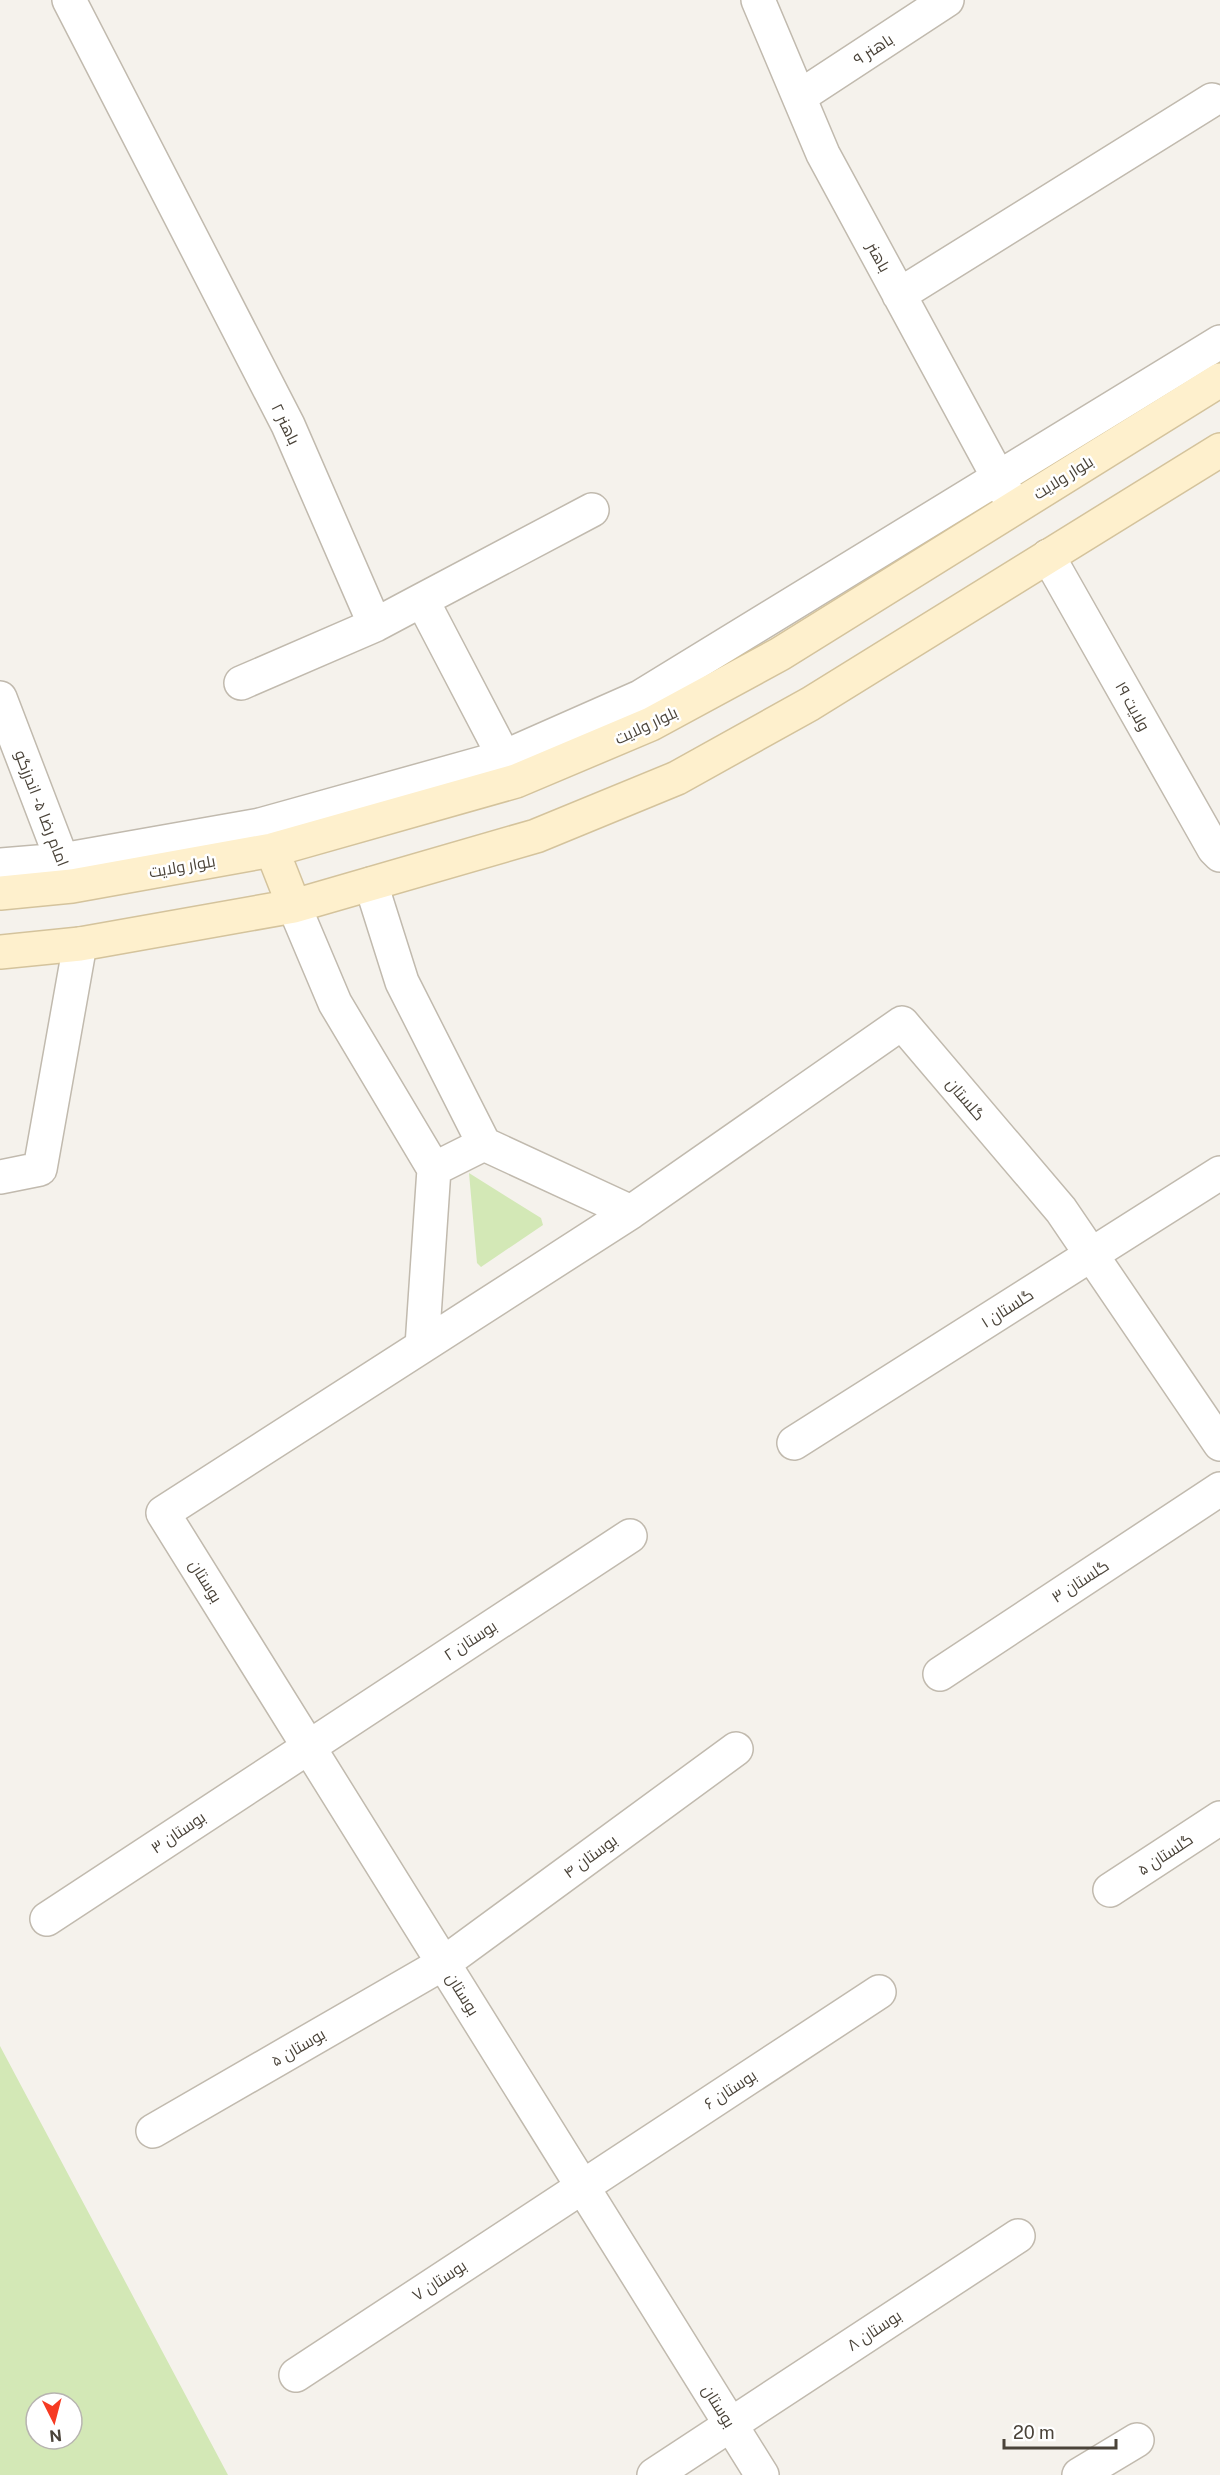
<svg xmlns="http://www.w3.org/2000/svg" width="1220" height="2475" font-family="'Public Sans',Cairo,sans-serif">
<rect width="100%" height="100%" fill="#f5f2ec"/>
<path fill="#d3e8b6" fill-rule="evenodd" d="M469,1173l72,45 2,7 -62,42 -4,-4z
M0,2046l228,429h-228zM36,2403h36v36h-36z"/>
<g fill="none" stroke-linecap="round" stroke-linejoin="round">
<defs>
<path id="street" d="M69,0l219,425 87,200 47,-25 92,176
M758,0l65,154 187,345
M799,97l148,-97
M899,295l313,-195
M1048,556l166,293 6,6
M422,600l170,-90
M241,683l134,-58
M0,698l70,183
M0,865l62,-5 198,-35 244,-68 136,-60 580,-355
M371,884l31,98 82,162 147,68
M294,906l41,97 99,166 -12,177
M434,1169l50,-25
M0,1177l40,-8 40,-225
M794,1443l426,-270
M940,1674l280,-185
M1110,1890l110,-72
M47,1919l583,-383
M153,2131l291,-168 292,-214
M296,2375l583,-383
M654,2475l364,-239
M762,2475l-599,-962 468,-301 271,-189 159,187 159,234
M1079,2475l58,-35"/>
<path id="secondary" d="M272,850l22,56
M0,893l72,-7 200,-36 244,-69 135,-57 129,-70 440,-274
M0,952l80,-8 214,-38 242,-70 141,-58 133,-74 410,-254"/>
</defs>
<use href="#street" stroke="#c1baae" stroke-width="36"/>
<use href="#secondary" stroke="#d4c39c" stroke-width="36"/>
<use href="#street" stroke="#fff" stroke-width="33"/>
<use href="#secondary" stroke="#fef0cd" stroke-width="33"/>
</g>
<g text-anchor="middle" stroke-width="5" stroke-linejoin="round" paint-order="stroke">
<g font-size="16" fill="#4a4339" stroke="#fff">
<text transform="translate(873 49) rotate(-33)" y="6">باهنر ۹</text>
<text transform="translate(879 257) rotate(61)" y="6">باهنر</text>
<text transform="translate(286 424) rotate(64)" y="6">باهنر ۲</text>
<text transform="translate(1063 477) rotate(-32)" y="6">بلوار ولایت</text>
<text transform="translate(1133 706) rotate(61)" y="6">ولایت ۱۹</text>
<text transform="translate(646 725) rotate(-25)" y="6">بلوار ولایت</text>
<text transform="translate(42 808) rotate(69)" y="6">امام رضا ۵ - اندرزگو</text>
<text transform="translate(182 866) rotate(-10)" y="6">بلوار ولایت</text>
<text transform="translate(966 1099) rotate(50)" y="6">گلستان</text>
<text transform="translate(1007 1308) rotate(-32)" y="6">گلستان ۱</text>
<text transform="translate(206 1581) rotate(58)" y="6">بوستان</text>
<text transform="translate(1080 1581) rotate(-33)" y="6">گلستان ۳</text>
<text transform="translate(470 1640) rotate(-33)" y="6">بوستان ۲</text>
<text transform="translate(178 1832) rotate(-34)" y="6">بوستان ۳</text>
<text transform="translate(1165 1854) rotate(-33)" y="6">گلستان ۵</text>
<text transform="translate(590 1856) rotate(-36)" y="6">بوستان ۴</text>
<text transform="translate(463 1994) rotate(58)" y="6">بوستان</text>
<text transform="translate(298 2047) rotate(-30)" y="6">بوستان ۵</text>
<text transform="translate(730 2089) rotate(-33)" y="6">بوستان ۶</text>
<text transform="translate(439 2280) rotate(-33)" y="6">بوستان ۷</text>
<text transform="translate(874 2330) rotate(-33)" y="6">بوستان ۸</text>
<text transform="translate(719 2406) rotate(58)" y="6">بوستان</text>
</g>
</g>
<g transform="translate(54 2421) rotate(174)"><circle r="28" fill="#ffffff" stroke="#b7b4b0" stroke-width="1.5"/>
<path d="M0-4.5L10 22L0 15L-10 22Z" fill="#f63a22"/>
<text y="-9" font-size="16" font-weight="bold" text-anchor="middle" fill="#4a4339">N</text>
</g>
<path d="M1004 2439v9h112v-9" fill="none" stroke="#4a4339" stroke-width="3"/>
<text x="1013" y="2439" font-size="18" fill="#4a4339" stroke="#ffffff" stroke-width="4.5" paint-order="stroke">20 m</text>
</svg>
